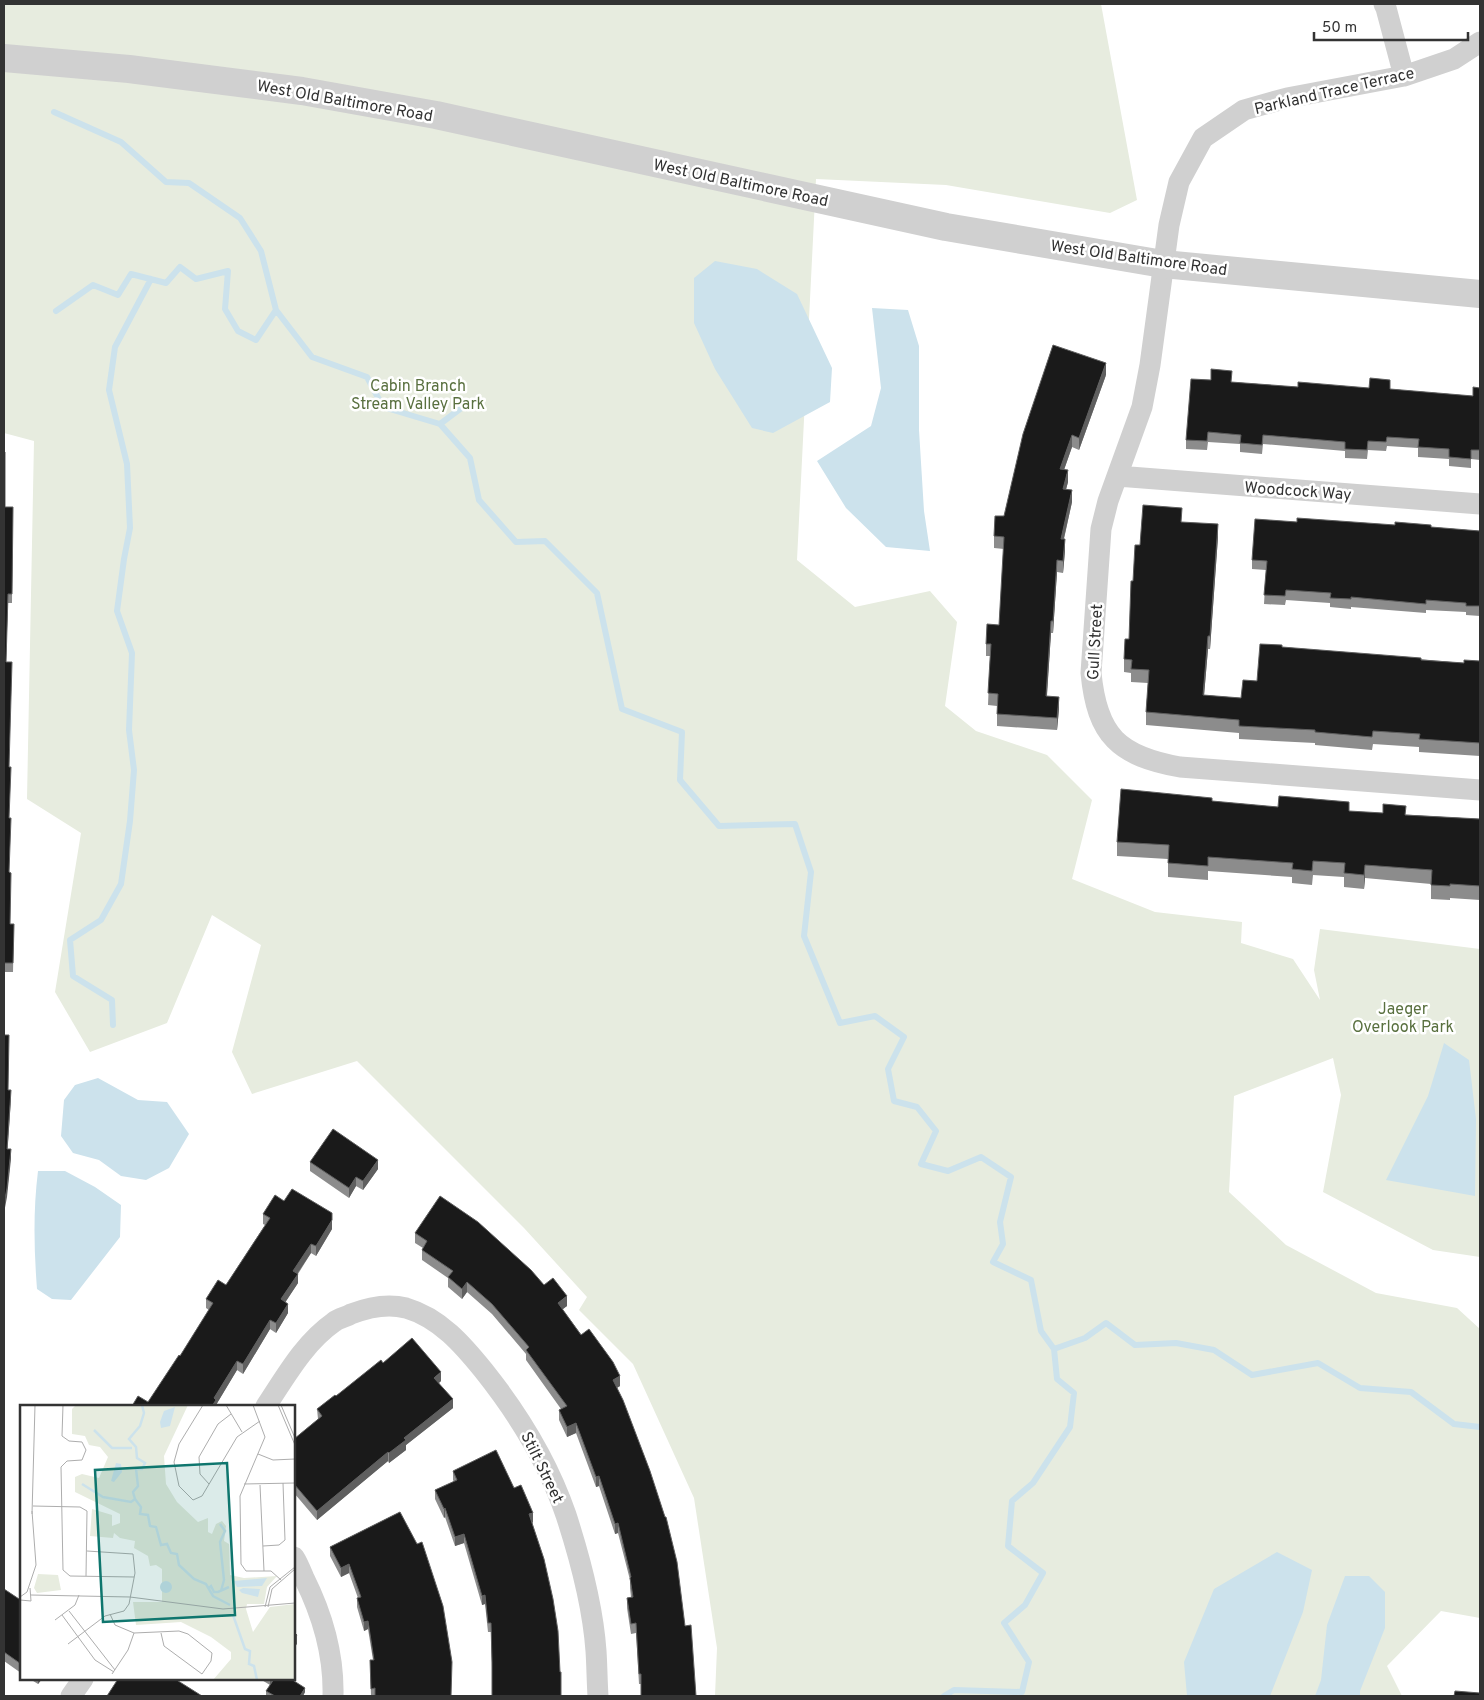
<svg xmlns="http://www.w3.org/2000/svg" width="1484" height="1700" font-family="Overpass,sans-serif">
<rect width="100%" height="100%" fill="#fff"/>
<path fill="#e7ecdf" d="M4,4h1097l36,196 -27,13 -164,-28 -130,-6 -19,381 58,47 75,-16 27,31 -12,84 31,25 71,24 45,45 -20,79 83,33 87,10 -1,21 52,16 27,41 -6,-30 6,-41 160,20v308l-47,-7 -110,-58 18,-97 -8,-37 -99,38 -5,96 57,53 90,48 81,15 23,21v289l-39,-7 -54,55 15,30h-687l2,-48 -23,-150 -61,-134 -54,-54 8,-13 -63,-69 -167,-167 -105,33 -20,-42 29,-107 -49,-30 -45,108 -77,29 -35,-60 26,-159 -54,-34 7,-358 -30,-8z"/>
<path fill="#cce2ec" d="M715,261l42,8 40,25 35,74 -2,34 -57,31 -21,-5 -37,-59 -21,-46v-45z
M872,308l36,2 11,36v84l5,81 6,40 -44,-4 -40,-39 -29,-47 54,-35 10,-38z
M1444,1043l25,17 7,59 -1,77 -89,-16 42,-84z
M98,1078l40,22 29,2 22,32 -20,34 -23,12 -25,-4 -22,-16 -26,-7 -12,-17 3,-36 11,-15z
M38,1171h27l30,16 26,18 -1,32 -49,63 -19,-1 -15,-10c-3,-39 -4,-78 1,-118z
M1277,1552l35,18 -9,42 -33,84h-83l-3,-34 30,-73z
M1345,1576h24l16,16v36l-25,63v5h-45l6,-16 6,-55z"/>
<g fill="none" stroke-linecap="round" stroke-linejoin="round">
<path stroke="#cce2ec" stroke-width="6" d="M54,112l67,30 45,40 23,1 51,35 21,33 15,59 36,47 55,20 16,30 57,17 30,34 9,42 37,42 29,-1 52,52 25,116 60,23 -2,48 39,46 76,-2 16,48 -7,64 36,87 35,-7 29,21 -16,32 6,32 23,6 19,24 -15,33 27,7 33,-14 30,20 -11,45 3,22 -10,18 38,18 10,51 13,18 31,-11 21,-15 29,22 41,-2 38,7 38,25 66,-12 42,25 51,4 43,32 26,3
M56,311l37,-26 25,10 13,-21 35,9 14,-16 16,12 32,-8 -3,38 13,22 18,9 20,-30
M440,424l20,-15
M113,1025l-1,-25 -39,-24 -3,-36 31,-20 20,-36 9,-63 4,-51 -5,-40 3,-77 -15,-42 7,-52 6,-31 -3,-64 -18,-74 6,-43 36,-68
M944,1696l10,-6 68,2 7,-30 -25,-39 21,-18 18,-32 -35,-27 4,-45 21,-18 37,-56 4,-34 -17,-14 -3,-30"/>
<path stroke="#d0d0d0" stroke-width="21" d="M1384,4l2,4 18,68
M1480,42l-26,17 -50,17 -117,22 -43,12 -41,28 -24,44 -10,43 -19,140 -8,42 -34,94 -7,28 -10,144c6,63 28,83 89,94l300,23
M1117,476l363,28
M266,1406c20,-30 38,-63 68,-84 5,-4 12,-5 17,-8 18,-7 36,-11 55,-6 34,10 57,37 78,63 35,44 64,91 82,144 13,40 27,93 30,136 1,15 1,30 2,45
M294,1557c4,6 7,14 10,21 18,36 30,78 29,118
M71,1696l12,-17"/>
<path stroke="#d0d0d0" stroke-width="28" d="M4,58l125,11 173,22 134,24 510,112 217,37 317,30"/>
</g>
<path fill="#8c8c8c" d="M1106,375l-27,75 -7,-3 -8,23 4,12 -2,7 6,13 -8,37 1,12 -2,22 -6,-1 -4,61h-2l-4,63 12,13 -2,21 -60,-4v-20l-9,-1 2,-49h-4v-12l13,-19 5,-76 -10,-1v-12l10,-20z
M1232,382l66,5 92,2 83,7 7,-8v72l-9,-1v9l-22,-2v-7l-31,-2v-9l-31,-2 -1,5 -18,-1 -1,9 -22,-1v-7l-82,-7 -1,10 -22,-2v-8l-32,-2 -1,8 -21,-1v-9z
M4,452l1,55h8l-1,96h-4l-2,59 3,105v105l1,52h4l-1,48h-9z
M1182,522l36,15 -8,112h-2l-4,46 37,3 16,-17 25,-34 182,16 16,-2v95l-61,-4v-5l-46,-3 -1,6 -57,-5v-2l-76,-4v-6l-93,-8v-13l2,-29 -17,-1v-9l-7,-1v-13l5,-20 4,-58 7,-36z
M1297,522l134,5 49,4v85l-14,-1v-3l-40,-2v3l-75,-6v2l-21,-2v-4l-44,-3 -1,5 -21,-1 2,-34 -14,-1v-9z
M1212,801l66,6 202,12v81l-30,-2v2l-19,-1v-15l-66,-6 -1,11 -20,-2v-10l-31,-2 -1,10 -20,-2v-6l-84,-6v9l-40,-3v-18l-51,-3v-14z
M310,1162l68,7 -15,21 -7,-4 -7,12 -39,-27z
M263,1214l69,15 -16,27 -5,-3 -13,21v9l-13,19 3,11 -12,20 -6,-4 -27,45 -6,-4 -21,35v1l-68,-4 32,-46 29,-46 -3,-2v-9l20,-14 39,-60 -2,-1z
M415,1233l129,52 23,21 -5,3 58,77 -3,2 33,83 -9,213h-2l-3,-51 -5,1 -4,-26v-10l4,-1 -1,-9v-8l-12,-47 -3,1 -16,-48 -3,1 -20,-54 -9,4 -8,-17v-10l2,-1 -35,-49v-6l-34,-40 -25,-22 -5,7 -14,-12v-9l-26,-18v-10l1,-2 -8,-5z
M383,1363l58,18 -2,2 14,25 -47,37v5l-17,13 -1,-2 -71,59 -23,-27v-54l24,-20 -1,-10z
M453,1471l61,17 19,34 -41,146 -1,-36h-3l-3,-28 -3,1 -18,-62 -9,3 -10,-29 -1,1 -9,-19v-9l19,-8 -1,-2z
M400,1512l51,184h-80l-1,-36h3l-5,-31 -4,2 -7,-24v-9h1l-9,-25 -8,4 -11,-21v-9z
M4,1589l15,10 2,-3v77l-17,-12z
M30,1679h12l-4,5z
M260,1679h13l-3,6z
M266,1691l39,1 -2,4h-37z"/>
<path fill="#5f5f5f" d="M1106,363v12l-27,75v-12z
M1072,435v12l-12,34v-12z
M1068,470v12l-5,19v-12z
M1072,490v12l-11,49v-12z
M1218,524v13l-8,112v-13z
M1065,539v12l-2,22v-12z
M1057,560v12l-4,61v-12z
M1051,621v12l-5,75v-12z
M1208,636v13l-5,59v-13z
M1059,697v12l-2,21v-12z
M1365,865v13l-1,11v-14z
M11,1090v9l-4,59v-9z
M11,1149v10l-4,38 -3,16v-9z
M378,1160v9l-15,21v-9z
M356,1177v9l-7,12v-10z
M332,1220v9l-16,27v-10z
M311,1244v9l-18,27v-9z
M298,1274v9l-17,26v-10z
M467,1282v10l-5,7v-10z
M567,1296v10l-9,7v-10z
M288,1304v9l-12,20v-10z
M270,1320v9l-27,45v-10z
M237,1361v9l-21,35v1h-4l2,-8z
M441,1372v9l-7,6v-9z
M620,1376v10l-7,4v-10z
M453,1399v9l-47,37v5l-17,13v-10l15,-15z
M576,1423v10l-9,4v-10z
M388,1452v9l-71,59v-9z
M599,1476v10l-3,1v-10z
M445,1508v9l-1,1v-9z
M533,1513v9l-4,1v-9z
M618,1523v10l-3,1v-10z
M464,1534v9l-9,3v-9z
M349,1564v9l-8,4v-9z
M485,1595v9l-3,1v-9z
M368,1621v8l-4,2v-9z
M297,1635v9l-3,4v-9z
M38,1679h4l-4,5z
M270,1679h3l-3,6z
M305,1688v4l-2,4h-3z"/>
<path fill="#1a1a1a" stroke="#5f5f5f" d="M1053,345l53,18 -27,75 -7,-3 -12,34 8,1 -5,19 9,1 -11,49h4l-2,22 -6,-1 -4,61h-2l-5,75 13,1 -2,21 -60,-4 1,-20 -10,-1 3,-49h-5l1,-20 12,1 5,-88 -10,-1 1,-20h9l19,-82z
M1211,369l21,2 -1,11 67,5v-5l71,6 1,-10 20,2v9l83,7v-9l7,1v62h-9v9l-22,-2v-8l-31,-2 1,-8 -32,-2 -1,5 -18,-1 -1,9 -22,-1v-7l-82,-7 -1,10 -22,-2 1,-8 -33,-3 -1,9 -21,-1 5,-61 20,1z
M4,452h1v55h8l-1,87h-4l-2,68h6l-3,105h2l-2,51h2l-2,54 2,1 -1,51h4l-1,39h-9z
M1143,505l39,3 -1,14 37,2 -8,112h-2l-5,59 38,3 2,-18 14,1 3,-37 22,1v2l139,11v2l43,3v-3l16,1v82l-61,-4 1,-5 -47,-3 -1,6 -57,-5v-2l-76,-4v-6l-93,-8 3,-42 -18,-1 1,-9 -8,-1 1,-20h4l2,-58h2l2,-36h5z
M1297,518l98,7v-3l36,3v2l49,4v75h-14v-3l-40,-3v4l-75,-7v2l-21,-1 1,-5 -45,-3 -1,6 -21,-1 3,-34 -15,-1 3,-41 42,3z
M1121,789l91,9v3l66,6 1,-11 70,6v9l34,2v-9l23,2 -1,9 75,4v67l-30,-2v2l-19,-1 1,-15 -67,-5 -1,10 -20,-2 1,-10 -32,-2 -1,10 -20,-2 1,-6 -85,-6v9l-40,-3 1,-18 -52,-3z
M4,1035h5l-1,55h3l-4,59h4l-4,39 -3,16z
M333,1129l45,31 -15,21 -7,-4 -7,11 -39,-26z
M292,1189l40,24v7l-16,26 -5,-2 -18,27 5,3 -17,25 7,5 -12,19 -6,-3 -27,44 -6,-3 -23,37 2,2 -4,6h-80l6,-10 10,6 31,-47 1,1 33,-53 -7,-4 12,-19 8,5 44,-67 -7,-4 12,-19 9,6z
M440,1196l38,26 53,48 13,15 9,-7 14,18 -9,7 23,32 8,-6 24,33 7,14 -7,4 10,20 27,71 15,46h1l11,45 8,64 6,-1 5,71h-55v-22h-2l-3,-51 -5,1 -4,-26 6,-1 -3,-19 1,-1 -13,-54 -3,1 -16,-48 -3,1 -20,-54 -9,4 -8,-17 8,-4 -41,-56 3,-3 -37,-43 -25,-22 -5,7 -14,-12 5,-6 -31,-21 5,-9 -12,-8z
M412,1338l29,34 -7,6 19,21 -49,39 2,2 -17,13 -1,-1 -71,59 -23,-27v-45l28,-23 -5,-7 18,-14 1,1 45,-36 2,3z
M496,1450l18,38 7,-3 12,28 -4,1 15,45 9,40 5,32 2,41h1v24h-69v-34l-1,-39h-3l-3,-28 -3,1 -18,-62 -9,3 -10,-29 -1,1 -9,-19 22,-10 -4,-9z
M400,1512l17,32 5,-2 21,64 9,56 -1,34h-76v-8l-4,1 -1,-29h4l-6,-39 -4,1 -7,-24 4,-1 -12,-33 -8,4 -11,-21z
M4,1589l15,10 2,-3v68l-17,-12z
M294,1632l3,3 -3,4z
M118,1679h57l27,17h-95z
M274,1679h17l14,9 -5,8h-25l-9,-5z
M1455,1691l25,2v3h-26z"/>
<g text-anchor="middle" stroke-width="5" stroke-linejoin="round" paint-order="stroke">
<g font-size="16" fill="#333" stroke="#fff">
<text transform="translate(1334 90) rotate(-13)" y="6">Parkland Trace Terrace</text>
<text transform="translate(345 100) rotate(10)" y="6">West Old Baltimore Road</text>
<text transform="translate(741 182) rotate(12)" y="6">West Old Baltimore Road</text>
<text transform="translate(1139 257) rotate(8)" y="6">West Old Baltimore Road</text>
<text transform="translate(1298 490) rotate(4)" y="6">Woodcock Way</text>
<text transform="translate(1094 642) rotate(-87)" y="6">Gull Street</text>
<text transform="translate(543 1467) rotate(64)" y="6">Stilt Street</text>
</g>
<g font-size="16" fill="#59703f" stroke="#fff">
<text x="418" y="391">Cabin Branch<tspan x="418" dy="18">Stream Valley Park</tspan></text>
<text x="1403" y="1014">Jaeger<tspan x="1403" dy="18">Overlook Park</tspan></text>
</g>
</g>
<g transform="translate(20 1405)">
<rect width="275" height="275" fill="#fff"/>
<path d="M56,0h112l-24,51 2,28 11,18 21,20 10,-4v14l4,2 4,-10 6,-3 4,5 -2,15 5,3 1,31 14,3 33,-2 -10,11 -3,17h-17l-1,5 7,23 17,-25 25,-3v76h-82l18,-21v-7l-20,-15 -30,-15 -45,3 -3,-23h29v-33l-6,-4 -6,1 -2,-10 -14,-8 1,-7 -15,-3 -6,-5 -1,5 -23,-2 2,-27 20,6v11l8,-3v-9l-45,-22v-15l7,-3 17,4 9,-21 -8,-10 -11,-2 -4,-9 -13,-2v-25zM18,169l20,1 3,15 -24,3 -3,-5z" fill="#e7ecdf"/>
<path d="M155,2l-5,19 -9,2 -1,-6 4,-11zM96,58l5,1 1,8 -8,10 -3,-1zM247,173l-5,8 -25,1 -3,-6zM140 182a6 6 0 1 1 12 0a6 6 0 1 1-12 0ZM223,183l17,1 -2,8 -16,-4 -3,-3z" fill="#cce2ec"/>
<path fill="none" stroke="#cce2ec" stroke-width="2.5" d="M74,25l18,18h20M62,79l21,13 28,5 4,-3 6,8 -1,7 8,1 2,11 6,1 5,18 6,-1 4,9 6,1 2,11 15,14 12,5 7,12 17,9M115,94l-2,-7 5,-6 -2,-17h6l3,-6 -8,-5 -1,-11 -7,-8 11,-13 4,-13 -2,-8M200,119l5,7 -5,11 4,38 -3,11M189,183l2,-2 3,6h4l11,-5M213,210l12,34 5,2 -1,13 5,2 3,14"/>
<path fill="none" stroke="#adadad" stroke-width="1" d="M43,0l-1,31 7,5 13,1 4,8 -4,10 -15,1 -6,6 2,103 7,6 64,1M183,0l-24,39 -5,18 5,24 14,14 9,-4 35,-59 23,-16M206,0l16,27M233,0l12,32 -25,59 1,68 5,7h25l10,9M258,0l17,40M261,0l14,33M238,49l15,6 22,-1M189,79l-9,-10 -1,-17 19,-33 13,-10M224,79l51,-1M240,80l4,86M13,101l47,1 7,4 -1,65M12,109l3,-109M243,141l16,-1 6,-5 -2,-57M11,190l99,2 93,12 72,-6M0,192l7,-5 9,-27 -4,-54M0,195l11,1 -1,-13M245,202l5,-20 25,-20M248,202l4,-18 23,-20M49,206l46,59M90,209l5,11 19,8 45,-2 9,3 24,19 -1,8 -9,13 -38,-28 -3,-13M42,210l33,45 19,12M35,215l20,-15 4,-10M48,239l37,-28 19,-5 5,-7 6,-31 -2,-19 -46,-3M92,269l16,-24 6,-17"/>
<path fill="#0f766e" fill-opacity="0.15" stroke="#0f766e" stroke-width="2.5" d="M207,58l8,152 -132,7 -8,-152z"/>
<rect width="275" height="275" fill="none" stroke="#333" stroke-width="2.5"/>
</g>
<rect width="1484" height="1700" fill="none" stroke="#333333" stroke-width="10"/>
<path d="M1314 32v8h154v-8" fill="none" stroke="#333333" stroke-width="2.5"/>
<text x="1322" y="32" font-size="15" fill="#333333" stroke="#ffffff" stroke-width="4" paint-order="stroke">50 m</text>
</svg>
